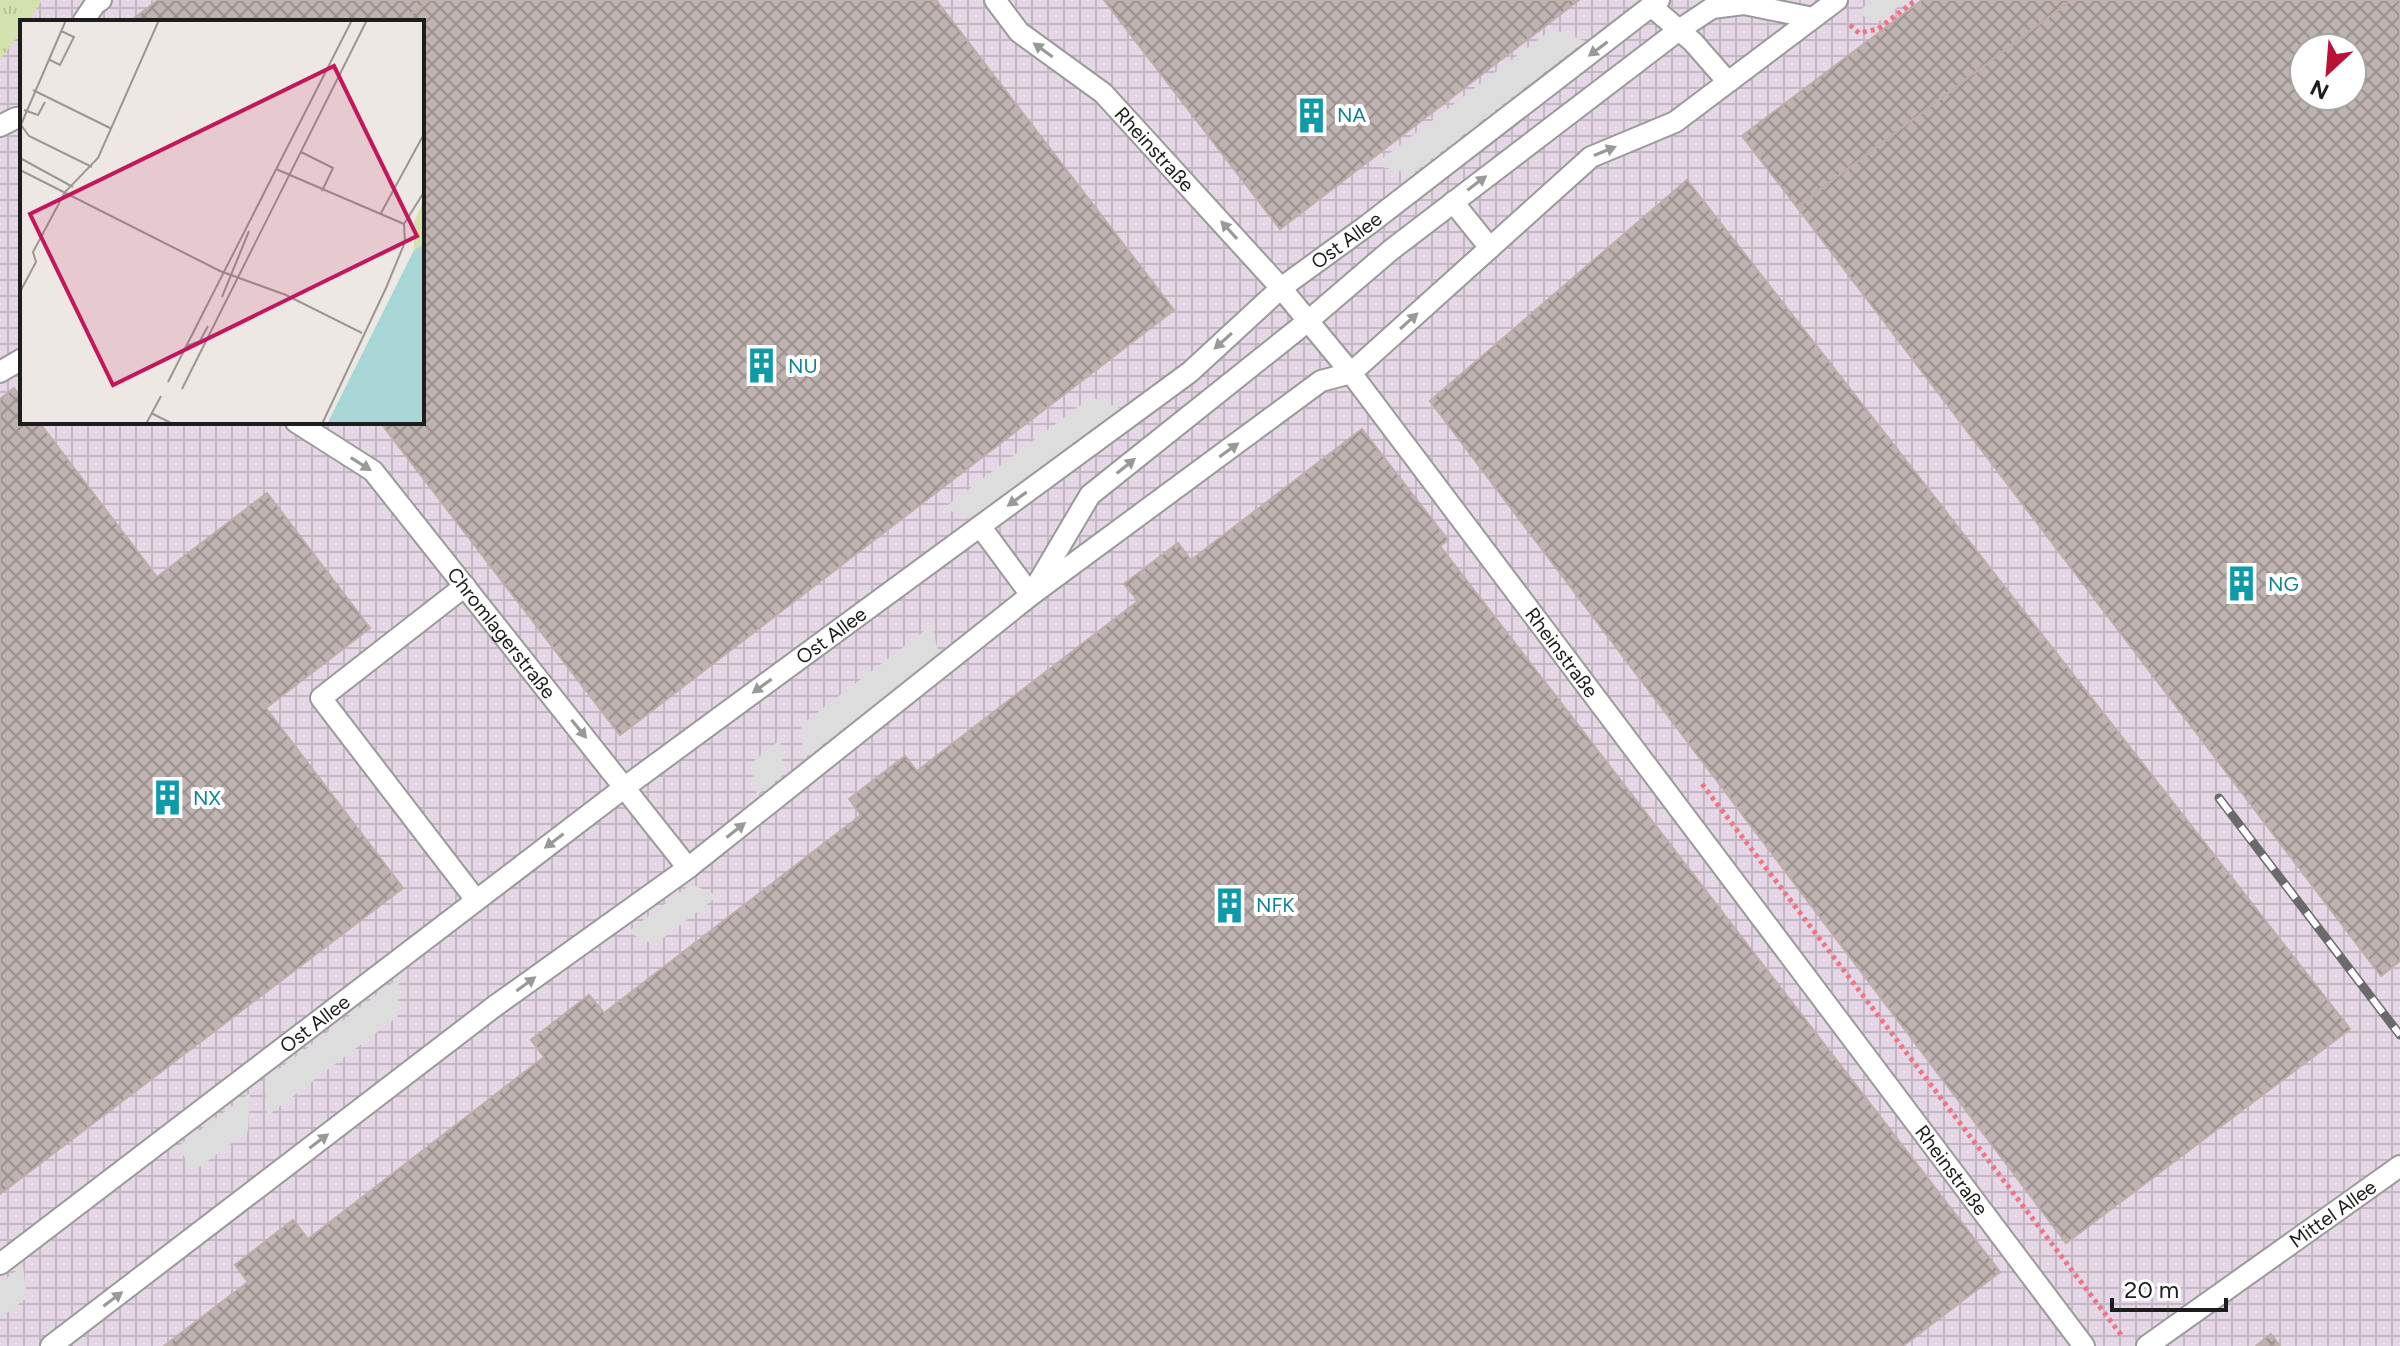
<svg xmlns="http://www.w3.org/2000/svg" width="2400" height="1346" font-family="Figtree,sans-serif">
<defs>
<pattern id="industrial-grid" width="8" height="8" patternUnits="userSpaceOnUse" patternTransform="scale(2)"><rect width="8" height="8" fill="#e5d7e6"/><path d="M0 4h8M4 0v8" fill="none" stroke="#c4b8c5"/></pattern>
<pattern id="grass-tufts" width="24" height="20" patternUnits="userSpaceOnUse" patternTransform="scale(2)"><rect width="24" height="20" fill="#d4e3ae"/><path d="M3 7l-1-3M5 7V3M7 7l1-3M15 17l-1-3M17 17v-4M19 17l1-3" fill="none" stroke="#b6c295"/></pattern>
<pattern id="building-cross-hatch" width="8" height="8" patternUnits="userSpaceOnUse" patternTransform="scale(2)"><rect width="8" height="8" fill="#beb3b1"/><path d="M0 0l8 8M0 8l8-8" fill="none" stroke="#9a918f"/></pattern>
</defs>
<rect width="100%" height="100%" fill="#eee8e4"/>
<path fill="url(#industrial-grid)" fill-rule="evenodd" d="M0,0h2400v1346h-2400zM22,22h400v400h-400zM2304,48h48v48h-48z"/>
<path fill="url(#grass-tufts)" d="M0,0h42l-14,22h-6v8l-22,30z"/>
<path fill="#ddd" d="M1873,0h34l-29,22 -22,-9z
M1552,29l33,12 -173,133 -30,-7 -4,-5z
M1091,397l31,12 -148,112 -30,-13z
M932,625l7,31 -136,103 -2,-34z
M780,740l4,34 -27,21 -6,-32z
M691,884l27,12 -64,49 -26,-13z
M399,978l-1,38 -131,100 -2,-36z
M250,1093l-2,38 -58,43 -10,-29z
M23,1266l4,32 -27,20v-35z"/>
<path fill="url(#building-cross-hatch)" stroke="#beada8" stroke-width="2" fill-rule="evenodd" d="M158,0h272l-29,22h-272z
M430,0h506l238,310 -554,425 -240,-313h42v-400h-21z
M1104,0h475l-299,229z
M1922,0h149l-274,207 -55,-71z
M2071,0h329v961l-19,15 -584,-769zM2304,48h48v48h-48z
M1687,180l663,849 -284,214 -636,-842z
M14,388l8,11v23h17l118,155 110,-84 103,135 -104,80 137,180 -403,306v-795z
M1362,429l86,111 -8,6 560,726 -97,74h-1739l84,-64 -13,-17 58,-45 15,19 236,-182 -13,-17 58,-45 15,18 257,-198 -12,-16 56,-43 12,15 221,-170 -14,-17 54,-41 13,17z
M2271,1334l9,12h-24z"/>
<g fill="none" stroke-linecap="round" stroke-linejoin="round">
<defs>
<g id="lane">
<path id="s1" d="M995,0l24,32 84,61 178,195 70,85 733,973"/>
<path d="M1651,6l42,36 35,40"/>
<path d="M83,22l12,-18 6,-4"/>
<path d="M0,126l16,-8 6,-1"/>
<path d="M1453,202l37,46"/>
<path d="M0,372l22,-13"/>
<path id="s2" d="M296,422l77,49 315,397"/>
<path d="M980,526l51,69"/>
<path d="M465,586l-144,112 155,202"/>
<path d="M1035,588l55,-93 218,-174 83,-71 288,-220 33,-22 32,-4 69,14"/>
<path id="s3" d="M0,1264l625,-477 565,-415 91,-84 88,-64 290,-224"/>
<path d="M51,1346l444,-340 193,-138 343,-273 290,-214 30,-8 240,-216 84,-35 162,-122"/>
<path id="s4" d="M2147,1346l253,-180"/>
</g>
</defs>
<use href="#lane" stroke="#9a9a9a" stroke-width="24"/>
<path stroke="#ed7684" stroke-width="5" stroke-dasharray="4 4" stroke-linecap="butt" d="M1850,25l9,8 19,-4 38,-29
M1702,784l420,552"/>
<use href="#lane" stroke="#fff" stroke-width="20"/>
<defs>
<path id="rail" d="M2219,798l181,237"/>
</defs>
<use href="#rail" stroke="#6b6b6b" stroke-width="9"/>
<use href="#rail" stroke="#fff" stroke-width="6" stroke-dasharray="18" stroke-linecap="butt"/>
</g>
<defs><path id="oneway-solid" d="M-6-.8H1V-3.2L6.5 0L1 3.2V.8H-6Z" transform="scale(2)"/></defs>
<g fill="#999">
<use href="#oneway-solid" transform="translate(1598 49) rotate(143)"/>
<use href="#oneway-solid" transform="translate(1043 50) rotate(-144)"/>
<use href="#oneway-solid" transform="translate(1605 151) rotate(-22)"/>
<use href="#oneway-solid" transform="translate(1477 183) rotate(-37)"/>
<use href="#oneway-solid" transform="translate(1229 230) rotate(-132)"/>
<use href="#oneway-solid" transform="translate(1409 321) rotate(-42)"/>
<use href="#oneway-solid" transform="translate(1223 341) rotate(138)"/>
<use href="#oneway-solid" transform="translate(1229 450) rotate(-36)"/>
<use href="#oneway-solid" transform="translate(361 464) rotate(32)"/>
<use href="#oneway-solid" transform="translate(1126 466) rotate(-39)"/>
<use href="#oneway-solid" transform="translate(1017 499) rotate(144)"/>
<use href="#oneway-solid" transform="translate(762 686) rotate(144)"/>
<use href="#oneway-solid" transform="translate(579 729) rotate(51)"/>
<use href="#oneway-solid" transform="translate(736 830) rotate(-38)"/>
<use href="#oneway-solid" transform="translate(554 841) rotate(143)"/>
<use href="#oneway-solid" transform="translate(526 984) rotate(-36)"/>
<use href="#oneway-solid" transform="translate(319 1141) rotate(-37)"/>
<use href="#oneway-solid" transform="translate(113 1299) rotate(-37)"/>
</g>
<defs>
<symbol id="building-bare" viewBox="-9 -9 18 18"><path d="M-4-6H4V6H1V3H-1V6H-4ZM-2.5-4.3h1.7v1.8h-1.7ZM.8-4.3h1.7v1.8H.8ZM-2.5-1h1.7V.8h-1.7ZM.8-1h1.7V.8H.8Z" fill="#0f9aa8" stroke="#fff" stroke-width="2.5" paint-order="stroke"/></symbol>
</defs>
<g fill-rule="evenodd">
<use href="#building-bare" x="1286" y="90" width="51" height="51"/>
<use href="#building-bare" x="736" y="340" width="51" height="51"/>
<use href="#building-bare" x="2216" y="558" width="51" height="51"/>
<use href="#building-bare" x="142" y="772" width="51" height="51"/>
<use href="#building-bare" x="1204" y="880" width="51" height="51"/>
</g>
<g text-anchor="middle" stroke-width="8" stroke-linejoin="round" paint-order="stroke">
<g font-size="20" fill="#0d838f" stroke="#fff" text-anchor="start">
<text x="1337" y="122">NA</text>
<text x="788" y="373">NU</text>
<text x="2268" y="591">NG</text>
<text x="193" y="805">NX</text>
<text x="1256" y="912">NFK</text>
</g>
<g font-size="20" fill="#1d1d1d" stroke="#fff">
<text dy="7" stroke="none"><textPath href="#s1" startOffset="220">Rheinstraße</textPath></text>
<text dy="7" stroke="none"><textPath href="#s3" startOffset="1692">Ost Allee</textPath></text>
<text dy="7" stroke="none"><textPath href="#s2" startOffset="298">Chromlagerstraße</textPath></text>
<text dy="7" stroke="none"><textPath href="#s3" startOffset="1042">Ost Allee</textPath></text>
<text dy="7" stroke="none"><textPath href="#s1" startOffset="868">Rheinstraße</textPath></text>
<text dy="7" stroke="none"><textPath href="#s3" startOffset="396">Ost Allee</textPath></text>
<text dy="7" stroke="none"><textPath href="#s1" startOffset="1516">Rheinstraße</textPath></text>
<text dy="7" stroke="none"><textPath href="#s4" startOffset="228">Mittel Allee</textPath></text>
</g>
</g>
<g transform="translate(20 20)">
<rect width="404" height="404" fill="#eee8e4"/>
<path d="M404,179v45l-10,6v-27z" fill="#d4e3ae"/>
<path d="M404,224v180h-97l87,-174z" fill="#a8d7d7"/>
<path fill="none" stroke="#9a9794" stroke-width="2" d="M28,39l12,6 14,-28 -13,-6M13,70l79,39M4,90l14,5 7,-13M1,105l8,11 63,31M0,107l46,-107M281,132l32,16 -11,23M0,138l53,29M256,149l128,55M0,150l200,101 66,24 76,38M361,193l43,-79M384,204l20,-32M0,272l16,-30 -3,-10 32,-60 33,-34 61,-138M202,277l27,-66M167,326l13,-5 8,-15M148,362l184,-362M162,369l185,-369M131,393l22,11M126,404l15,-28M302,404l64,-136 19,-46 -1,-18"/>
<path fill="#c2185b" fill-opacity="0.15" stroke="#c2185b" stroke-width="4" d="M314,46l83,170 -304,149 -83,-171z"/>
<rect width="404" height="404" fill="none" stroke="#1d1d1d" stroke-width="4"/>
</g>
<g transform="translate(2328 72) rotate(206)"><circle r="38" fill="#ffffff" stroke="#a5a5a5" stroke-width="2"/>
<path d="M0-6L14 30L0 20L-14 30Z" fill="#b91237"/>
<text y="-12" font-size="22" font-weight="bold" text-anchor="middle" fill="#1d1d1d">N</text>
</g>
<path d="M2112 1298v12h114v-12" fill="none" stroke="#1d1d1d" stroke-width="4"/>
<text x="2124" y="1298" font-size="24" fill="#1d1d1d" stroke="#ffffff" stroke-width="6" paint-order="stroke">20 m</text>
</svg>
